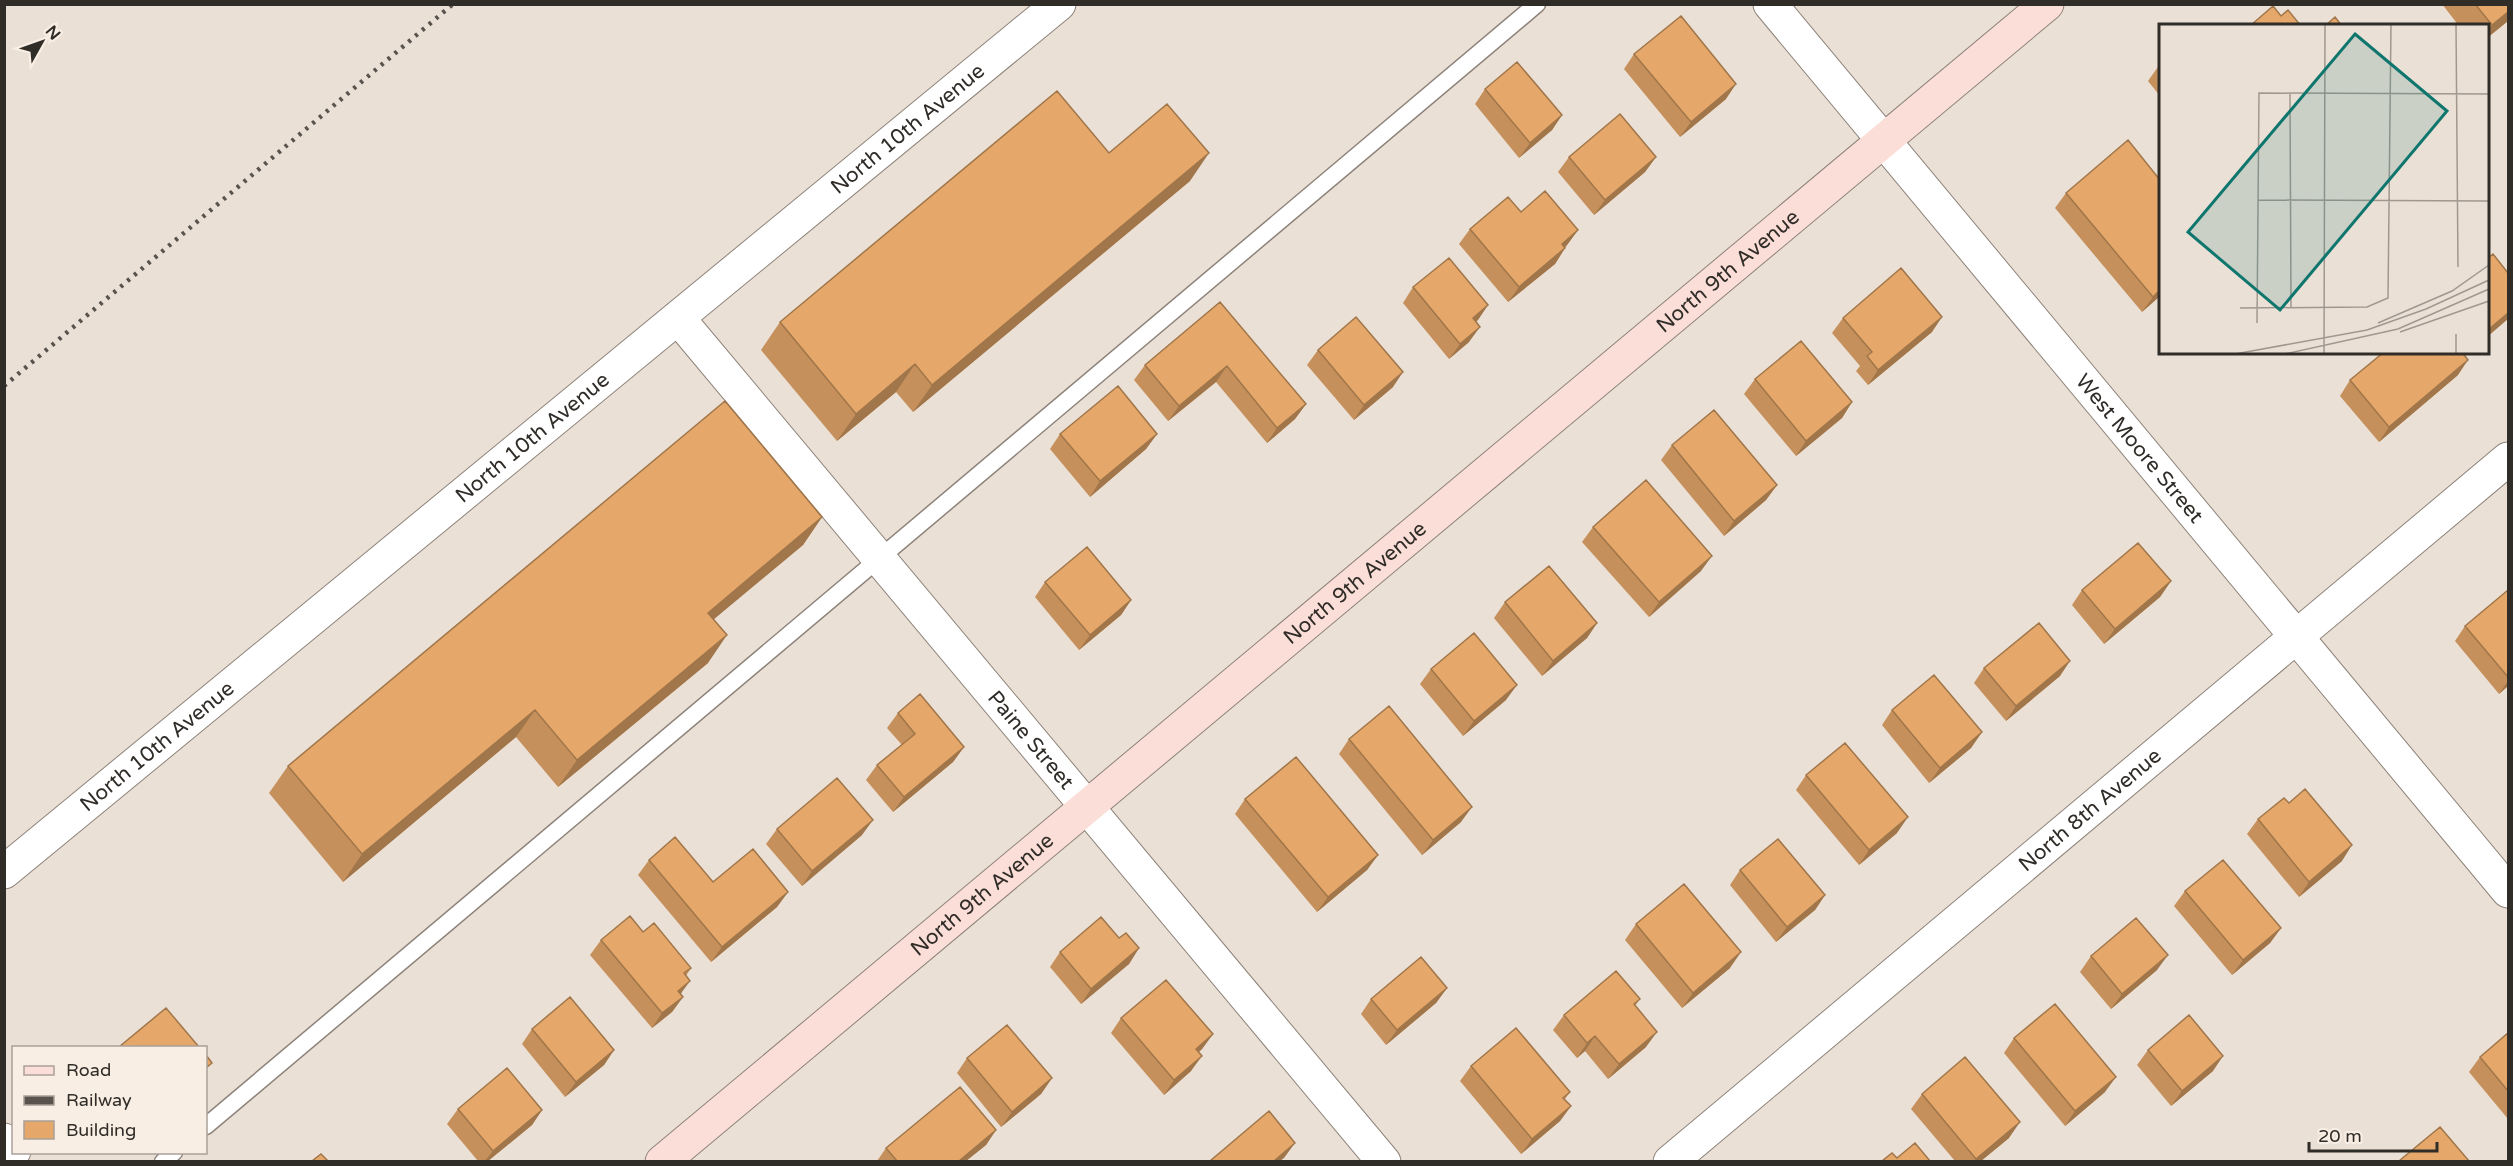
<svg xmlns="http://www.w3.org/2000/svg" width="2513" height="1166" font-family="'Varela Round',sans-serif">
<rect width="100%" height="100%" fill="#ebe0d6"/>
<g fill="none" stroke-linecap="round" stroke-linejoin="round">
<defs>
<path id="lane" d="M206,1126l1331,-1122
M163,1162l11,-10"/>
<g id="street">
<path id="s1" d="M1770,4l738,887"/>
<path id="s2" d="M678,318l706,844"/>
<path id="s3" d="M4,872l1055,-868"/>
<path d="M4,1140l10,11"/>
<path id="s4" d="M1670,1162l838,-703"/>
</g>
<g id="secondary">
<path id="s5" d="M662,1162l1385,-1158"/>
</g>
</defs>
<use href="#lane" stroke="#8d837a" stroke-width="19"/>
<use href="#street" stroke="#8d837a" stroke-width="35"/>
<use href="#secondary" stroke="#8d837a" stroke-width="35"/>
<use href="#lane" stroke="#fff" stroke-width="16"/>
<use href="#street" stroke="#fff" stroke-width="33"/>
<use href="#secondary" stroke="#fbded7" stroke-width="33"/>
<path stroke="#59534e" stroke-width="4.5" stroke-dasharray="3 6" stroke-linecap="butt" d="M4,386l449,-382"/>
</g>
<path fill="#c5905b" d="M2442,4h66v17l-21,17v-12h-28z
M1634,54l92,45 -46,38 -56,-68z
M2160,64v32l-12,-15z
M1485,89l77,26 -10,15 -33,28 -44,-54z
M1109,153l81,28 -277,231 -17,-20 -59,49 -76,-91 19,-28z
M1569,157h87l-11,15 -51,43 -36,-43z
M2066,193l94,103 -18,16 -87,-104z
M1521,212l57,18 -11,15 -2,3 -10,16 -47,38 -49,-58 11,-15z
M1413,287l75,18 -12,17 -7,20 -20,17 -46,-56z
M1220,302l86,102 -11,15 -28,24 -51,-61 -48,39 -34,-41 11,-15z
M1843,318l89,14 -64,53 -12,-14 4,-5 -28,-33z
M1318,350l75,37 -39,33 -47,-55z
M2458,375l-79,67 -39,-46 10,-16z
M1755,379l97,23 -10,16 -46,38 -52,-62z
M1060,434h97l-11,15 -56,48 -40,-48z
M1672,445l105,40 -11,15 -42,36 -63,-76z
M822,517l-19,28 -90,74 -5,44 -150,124 -42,-50 -173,145 -74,-89 19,-27z
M1593,527l108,44 -52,46 -67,-75z
M2171,581l-11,16 -56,47 -32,-39 10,-15z
M1045,582l86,18 -10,15 -42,35 -44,-53z
M2508,590v96l-9,8 -44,-53 10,-15z
M1505,602l92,21 -10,15 -45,38 -48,-58z
M1984,668l76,8 -54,45 -32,-38z
M1431,669l75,31 -43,36 -43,-52z
M1892,710l90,22 -11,16 -42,35 -47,-58z
M898,713l66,34 -11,15 -60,50 -27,-32 11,-15 25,-20 -15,-17z
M1349,739l112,83 -39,33 -83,-101z
M1806,775l91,58 -38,32 -63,-75z
M1245,799l133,56 -11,15 -50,42 -82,-98z
M2258,819l84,42 -43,36 -52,-63z
M777,829l85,6 -60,51 -36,-42z
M649,860l64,22 75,10 -11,15 -66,55 -73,-87z
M1740,870l85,25 -10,15 -39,32 -46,-57z
M2185,891l96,37 -11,15 -38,32 -58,-69z
M1636,924l94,44 -48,40 -57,-68z
M643,932l48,36 -5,8 -5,18 2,3 -11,15 -20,16 -62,-73 11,-15z
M1119,938l20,10 -10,16 -48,40 -31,-37 10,-15z
M2091,956l66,14 -46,39 -31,-37z
M1447,988l-11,15 -50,42 -25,-31 10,-15z
M1640,999l-5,7 11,41 -38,32 -23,-28 -8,7 -24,-28 11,-15z
M1121,1018l92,16 -11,15 -3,3 -8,19 -27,24 -53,-62z
M532,1029l82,21 -10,15 -39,32 -43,-53z
M2508,1033v86l-39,-47 11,-15z
M2014,1038l91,54 -40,34 -61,-73z
M2148,1050l65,21 -42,35 -34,-41z
M967,1058l85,20 -11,16 -40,33 -44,-54z
M1471,1066l99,26 -5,7 6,7 -11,15 -39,33 -61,-73z
M1922,1094l87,44 -28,23h-26l-44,-52z
M458,1109l84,1 -10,15 -44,36h-10l-31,-37z
M996,1130l-10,15 -20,16h-89l9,-13z"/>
<path fill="#a0764a" d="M2508,12v9l-21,17v-6l5,-7z
M1736,84l-10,15 -46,38 11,-15z
M1562,115l-10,15 -33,28 11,-15z
M1209,153l-19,28 -277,231 19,-27z
M1656,157l-11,15 -51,43 11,-15z
M1578,230l-11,15 -16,14 11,-15z
M1565,248l-10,16 -47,38 11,-15z
M2160,290v6l-18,16 11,-15z
M1488,305l-10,15 -16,14 11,-16z
M2508,313v6l-21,18v-6l2,-2z
M1942,317l-10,15 -64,53 10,-15z
M1480,327l-11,15 -20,17 11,-15z
M2468,360l-10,15 -79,67 10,-15z
M915,364l-19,28 -59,49 19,-27z
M1227,366l-11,16 -48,39 11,-15z
M1403,372l-10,15 -39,33 10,-15z
M1852,402l-10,16 -46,38 10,-15z
M1306,404l-11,15 -28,24 10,-15z
M1157,434l-11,15 -56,48 10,-16z
M1777,485l-11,15 -42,36 10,-15z
M822,517l-19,28 -114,95 19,-27z
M1712,556l-11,15 -52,46 10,-15z
M2171,581l-11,16 -56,47 11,-15z
M1131,600l-10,15 -42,35 11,-15z
M1597,623l-10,15 -45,38 11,-15z
M727,635l-19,28 -150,124 19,-27z
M2070,661l-10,15 -54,45 10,-15z
M2508,681v5l-9,8z
M1517,685l-11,15 -43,36 11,-15z
M535,710l-19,27 -173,145 19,-28z
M1982,732l-11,16 -42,35 11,-15z
M964,747l-11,15 -60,50 11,-15z
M1472,807l-11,15 -39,33 11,-15z
M1908,817l-11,16 -38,32 10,-15z
M873,820l-11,15 -60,51 10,-15z
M2352,845l-10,16 -43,36 10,-15z
M1378,855l-11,15 -50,42 11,-15z
M788,892l-11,15 -66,55 11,-15z
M1825,895l-10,15 -39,32 11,-15z
M2281,928l-11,15 -38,32 11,-15z
M1139,948l-10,16 -48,40 10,-15z
M1741,952l-11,16 -48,40 11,-15z
M2168,955l-11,15 -46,39 11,-15z
M690,981l-11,15 -1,-5z
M1447,988l-11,15 -50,42 11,-15z
M683,997l-11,15 -20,16 10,-15z
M1657,1032l-11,15 -38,32 11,-15z
M1213,1034l-11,15 -17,15 11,-15z
M1595,1036l-10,15 -8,7 10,-15z
M614,1050l-10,15 -39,32 11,-15z
M1202,1056l-11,15 -27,24 10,-15z
M2223,1056l-10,15 -42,35 11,-15z
M2116,1077l-11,15 -40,34 10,-15z
M1052,1078l-11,16 -40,33 11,-15z
M1571,1106l-11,15 -39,33 11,-15z
M542,1110l-10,15 -44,36h-3l8,-10z
M2020,1122l-11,16 -28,23h-6l1,-2z
M996,1130l-10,15 -20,16h-7z
M1295,1143l-11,15 -4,3h-7z"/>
<path fill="#e5a86a" stroke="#a0764a" stroke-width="1.5" d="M2475,4h33v8l-16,13z
M2273,6l8,10 7,-6 13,16h-51z
M1681,16l55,68 -45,38 -57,-68z
M2335,17l7,9h-17z
M1517,62l45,53 -32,28 -45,-54z
M1057,91l52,62 58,-49 42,49 -277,232 -17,-21 -59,50 -76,-92z
M1620,114l36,43 -51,43 -36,-43z
M2128,140l32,40v110l-7,7 -87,-104z
M1545,191l33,39 -16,14 3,4 -46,39 -49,-58 38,-32 13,15z
M2493,254l15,19v40l-19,16 -2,-1v-69z
M1449,258l39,47 -15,13 7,9 -20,17 -47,-57z
M1901,268l41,49 -64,53 -11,-14 5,-4 -29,-34z
M1220,302l86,102 -29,24 -50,-62 -48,40 -34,-41z
M1356,317l47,55 -39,33 -46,-55z
M1801,341l51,61 -46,39 -51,-62z
M2384,352h78l6,8 -79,67 -39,-47z
M1118,386l39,48 -57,47 -40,-47z
M725,401l97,116 -114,96 19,22 -150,125 -42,-50 -173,144 -74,-88z
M1714,410l63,75 -43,36 -62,-76z
M1646,480l66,76 -53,46 -66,-75z
M2138,543l33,38 -56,48 -33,-39z
M1087,547l44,53 -41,35 -45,-53z
M1549,566l48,57 -44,38 -48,-59z
M2508,590v87l-43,-51z
M2039,623l31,38 -54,45 -32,-38z
M1474,633l43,52 -43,36 -43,-52z
M1934,675l48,57 -42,36 -48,-58z
M920,694l44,53 -60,50 -27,-32 38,-31 -17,-21z
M1389,706l83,101 -39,33 -84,-101z
M1845,743l63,74 -39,33 -63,-75z
M1296,757l82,98 -50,42 -83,-98z
M837,778l36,42 -61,51 -35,-42z
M2305,789l47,56 -43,37 -51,-63 26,-21 5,5z
M675,837l38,45 40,-33 35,43 -66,55 -73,-87z
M1778,839l47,56 -38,32 -47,-57z
M2223,860l58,68 -38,32 -58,-69z
M1684,884l57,68 -48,41 -57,-69z
M630,916l13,16 11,-9 37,45 -7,5 6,8 -12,10 5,6 -21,16 -61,-73z
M1101,917l18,21 7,-5 13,15 -48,41 -31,-37z
M2136,918l32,37 -46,39 -31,-38z
M1421,957l26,31 -50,42 -26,-31z
M1616,971l24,28 -6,5 23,28 -38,32 -24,-28 -8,7 -23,-28z
M1166,980l47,54 -17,15 6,7 -28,24 -53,-62z
M570,997l44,53 -38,32 -44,-53z
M2055,1004l61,73 -41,34 -61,-73z
M166,1008l33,39h-80z
M2189,1015l34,41 -41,35 -34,-41z
M1007,1025l45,53 -40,34 -45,-54z
M1516,1028l54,64 -7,6 8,8 -39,33 -61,-73z
M2508,1033v58l-28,-34z
M206,1055l6,8 -6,5z
M1965,1057l55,65 -44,37 -54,-65z
M507,1068l35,42 -49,41 -35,-42z
M960,1087l36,43 -37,31h-62l-11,-13z
M1269,1111l26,32 -21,18h-64z
M2440,1127l29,34h-70z
M1915,1143l15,18h-48l10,-8 5,5z
M321,1154l7,7h-16z"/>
<g text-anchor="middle" stroke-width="6" stroke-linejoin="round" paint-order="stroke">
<g font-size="21" fill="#302c28" stroke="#f9eee3">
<text dy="7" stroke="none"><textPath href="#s3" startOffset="1170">North 10th Avenue</textPath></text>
<text dy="7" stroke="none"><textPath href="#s5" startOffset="1389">North 9th Avenue</textPath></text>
<text dy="7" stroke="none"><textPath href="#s3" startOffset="684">North 10th Avenue</textPath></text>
<text dy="7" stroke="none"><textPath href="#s1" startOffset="578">West Moore Street</textPath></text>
<text dy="7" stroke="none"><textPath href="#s5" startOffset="903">North 9th Avenue</textPath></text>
<text dy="7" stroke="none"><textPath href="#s2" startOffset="550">Paine Street</textPath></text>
<text dy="7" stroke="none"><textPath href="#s3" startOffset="198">North 10th Avenue</textPath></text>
<text dy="7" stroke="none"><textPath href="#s4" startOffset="548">North 8th Avenue</textPath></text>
<text dy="7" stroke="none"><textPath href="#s5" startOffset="417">North 9th Avenue</textPath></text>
</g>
</g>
<g transform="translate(2159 24)">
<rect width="330" height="330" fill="#ebe0d6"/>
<path fill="none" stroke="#a09890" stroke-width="1.5" d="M297,0l2,243M131,69l1,215M99,176l231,1M81,284l127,-1 21,-9 3,-274M98,299l2,-230 230,1M219,299l74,-32 37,-26M241,308l89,-31M297,310v20M76,330l132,-24 59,-21 63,-29M126,330l113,-25 91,-40M165,330l1,-330"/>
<path fill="#0f766e" fill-opacity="0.15" stroke="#0f766e" stroke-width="3" d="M196,10l92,77 -167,199 -92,-78z"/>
<rect width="330" height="330" fill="none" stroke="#302c28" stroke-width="3"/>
</g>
<rect width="2513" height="1166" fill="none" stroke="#302c28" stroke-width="12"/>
<rect x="12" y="1046" width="195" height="108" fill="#f9eee3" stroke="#a9a098" stroke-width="1.5"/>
<rect x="24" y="1066" width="30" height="9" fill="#fbded7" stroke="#a9a098" stroke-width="1.5"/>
<text x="66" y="1076" font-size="18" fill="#302c28">Road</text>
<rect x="24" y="1096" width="30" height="9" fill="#59534e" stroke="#a9a098" stroke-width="1.5"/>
<text x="66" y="1106" font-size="18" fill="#302c28">Railway</text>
<rect x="24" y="1121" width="30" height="18" fill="#e5a86a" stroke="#a9a098" stroke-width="1.5"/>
<text x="66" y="1136" font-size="18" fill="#302c28">Building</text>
<g transform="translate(42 42) rotate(50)" stroke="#f9eee3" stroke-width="4.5" paint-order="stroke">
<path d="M0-4.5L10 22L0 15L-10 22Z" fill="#302c28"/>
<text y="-9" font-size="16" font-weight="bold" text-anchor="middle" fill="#302c28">N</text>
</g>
<path d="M2309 1142v9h128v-9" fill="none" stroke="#302c28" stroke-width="3"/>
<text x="2318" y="1142" font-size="18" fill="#302c28" stroke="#f9eee3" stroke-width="4.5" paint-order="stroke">20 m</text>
</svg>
